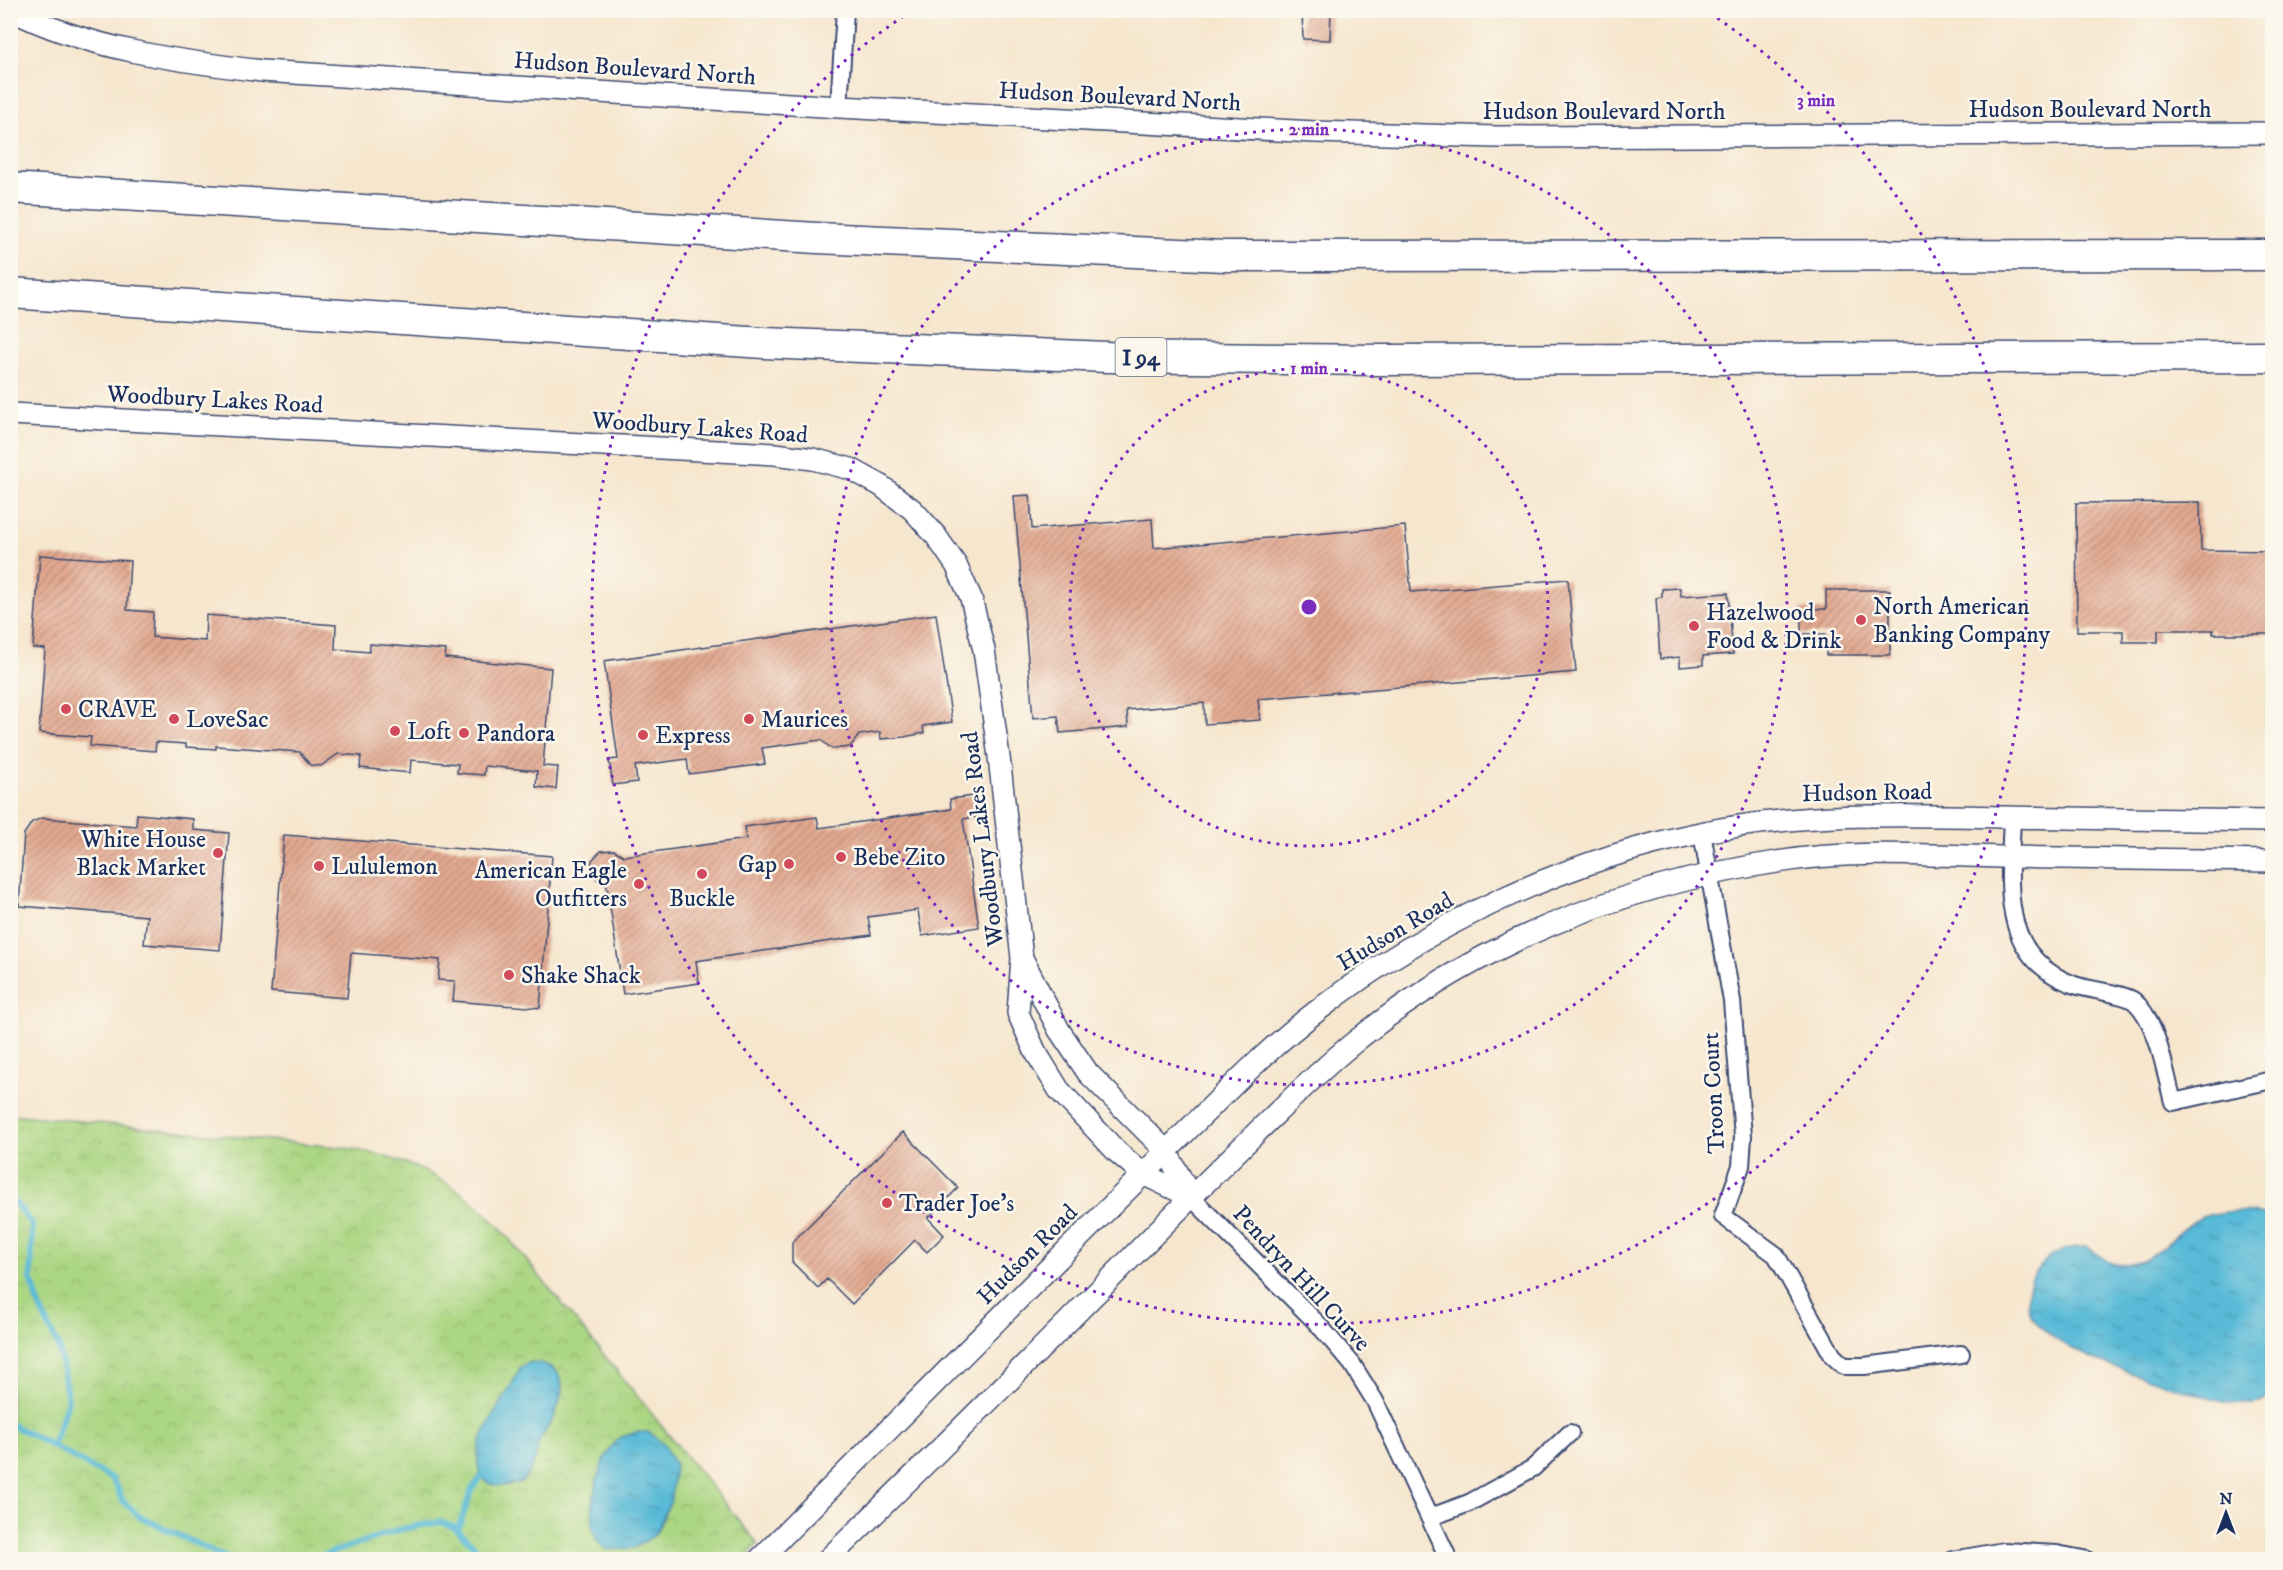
<svg xmlns="http://www.w3.org/2000/svg" width="2283" height="1570" font-family="'IM FELL DW Pica',serif">
<defs>
<pattern id="park-crowns" width="20" height="18" patternUnits="userSpaceOnUse" patternTransform="scale(1.5)"><rect width="20" height="18" fill="#abd682"/><path d="M2 6a3 3 0 1 1 6 0M12 15a3 3 0 1 1 6 0" fill="none" stroke="#93b873"/></pattern>
<pattern id="water-ripples" width="26" height="14" patternUnits="userSpaceOnUse" patternTransform="scale(1.5)"><rect width="26" height="14" fill="#59bad7"/><path d="M2 4q2-2 4 0t4 0M15 11q2-2 4 0t4 0" fill="none" stroke="#4998b2"/></pattern>
<pattern id="building-hatch" width="6" height="6" patternUnits="userSpaceOnUse" patternTransform="scale(1.5)"><rect width="6" height="6" fill="#e3a990"/><path d="M-1 1l2-2M0 6l6-6M5 7l2-2" fill="none" stroke="#b78a79"/></pattern>
</defs>
<rect width="100%" height="100%" fill="#fbf7ec"/>
<filter id="ink" filterUnits="userSpaceOnUse"><feTurbulence type="fractalNoise" baseFrequency=".0167" numOctaves="2"/><feDisplacementMap in="SourceGraphic" scale="12" xChannelSelector="R" yChannelSelector="G"/><feConvolveMatrix kernelMatrix="1 2 1 2 8 2 1 2 1" color-interpolation-filters="sRGB"/></filter>
<filter id="wash" filterUnits="userSpaceOnUse"><feTurbulence type="fractalNoise" baseFrequency=".008" numOctaves="4" result="noise"/><feDisplacementMap in="SourceGraphic" scale="24" xChannelSelector="R" yChannelSelector="G"/><feGaussianBlur stdDeviation="1.35" result="paint"/><feColorMatrix in="noise" values="0 0 0 0 0 0 0 0 0 0 0 0 0 0 0 0 0 1.4 0 .05"/><feComposite in="paint" operator="in"/></filter>
<g filter="url(#wash)">
<rect width="100%" height="100%" fill="#f6e6ce"/>
<path fill="url(#park-crowns)" stroke="#638270" stroke-width="1.5" d="M11,1114l336,34c63,11 111,33 154,81l257,315 -15,16h-732z"/>
<path fill="url(#water-ripples)" stroke="#3a749a" stroke-width="1.5" d="M2228,1212h17l27,4v181c-11,5 -23,8 -35,7 -18,-1 -36,-9 -53,-14 -41,-13 -120,-35 -148,-68 -13,-15 -9,-40 3,-55 13,-15 28,-21 48,-20 10,5 17,15 28,17 40,6 55,-31 85,-46 9,-4 19,-5 28,-6z
M530,1362c39,2 36,28 23,57 -3,7 -9,13 -13,20 -3,7 -3,16 -6,23 -2,7 -8,14 -12,20 -17,4 -37,9 -43,-12 -9,-34 30,-72 41,-103z
M636,1432h13l15,13 11,20 -4,35 -16,35 -21,13 -27,2c-3,-3 -8,-6 -10,-9 -12,-26 0,-83 22,-102 4,-4 12,-5 17,-7z"/>
<g fill="none" stroke-linecap="round" stroke-linejoin="round">
<path stroke="#59bad7" stroke-width="6" d="M10,1202l5,1 17,21 -1,54 9,30 19,40 9,52 -15,46 59,33 6,10 4,11 18,17 91,43
M10,1424l43,22
M458,1530l14,-41 9,-12
M310,1560l91,-31 39,-7 14,5 20,19 7,14"/>
</g>
<g id="blocks">
<path fill="url(#building-hatch)" d="M1302,10h29l-1,30 -27,-1z
M1030,495l2,34 120,-10 2,29 251,-22 6,66 157,-13 8,93 -318,27 2,21 -55,4 -1,-21 -77,7 1,17 -68,6 -2,-17 -25,2 -19,-222z
M2200,502l1,48 71,1v83h-59v-4h-55v12h-35v-11h-46l-1,-128z
M40,555l90,6 -3,49 26,2 -1,25 53,4 1,-26 130,10 -1,24 34,3 1,-8 76,6 -1,8 106,10 -8,98 15,1 -2,22 -20,-2 1,-16 -52,-5 -1,9 -27,-2 1,-9 -47,-4 -1,13 -50,-5 1,-12 -23,-2 -17,12 -11,-1 -10,-13 -84,-6v3l-30,-2v-3l-30,-2 -1,9 -65,-5 1,-9 -52,-4 6,-84 -12,-1z
M1680,588l1,8 47,-3 5,61 -30,2v9l-23,2v-10l-20,2 -4,-61 6,-1v-8z
M1826,590h64v65h-64v-21h-25v-25h25z
M936,614l16,108 -29,4 1,7 -20,4 -23,2 -1,-7 -21,3 -9,12 -18,2 -11,-9 -59,8 3,16 -76,10 -2,-15 -52,7 2,16 -24,3 -4,-25 9,-1 -14,-98z
M973,796l3,21 -13,2 16,108 -57,9 -4,-26 -50,7 3,18 -175,26 3,22 -76,11 -16,-108 -10,-7 -6,-12 1,-7 9,-9 13,-1 10,6 122,-17 -2,-12 73,-10 2,11 132,-19 -1,-10z
M137,814l56,5v11l36,3 -9,117 -76,-6 3,-28 -128,-10 5,-72 8,-12 10,-4 94,8z
M284,835l268,21 -12,152 -87,-7 2,-20 -17,-1 2,-20 -89,-7 -4,45 -76,-6z
M903,1132l55,56 -30,30 16,17 -17,17 -12,-12 -63,64 -25,-25 -9,9 -26,-26v-20z"/>
</g>
</g>
<g filter="url(#ink)">
<use href="#blocks" fill-opacity="0" stroke="#3c4a6f" stroke-width="1.5"/>
<g fill="none" stroke-linecap="round" stroke-linejoin="round">
<defs>
<path id="minor" d="M839,107l6,-97
M2012,817c-2,65 -15,138 60,167 14,6 52,9 62,17 24,21 31,71 39,101l99,-22
M1702,833l30,168 11,135 -2,30 -18,50 53,39 57,101 11,10h20l97,-12
M1191,1197l127,127 34,40 23,37 74,159
M1431,1517l38,-14 64,-35 37,-35
M1953,1560l51,-9 53,3 31,6"/>
<path id="tertiary" d="M11,10c77,39 166,51 251,61l577,36 476,25 181,5 776,-4
M10,414l765,40 38,5 38,10 29,16 33,25 23,26 20,29 15,33 13,52 15,107 23,201 -4,55 17,38 24,39 58,62 26,22 48,23
M1023,960l36,70 29,43 78,78 25,46
M759,1560c103,-104 206,-208 309,-311 45,-45 89,-89 134,-133 38,-38 76,-76 119,-108 108,-84 246,-148 379,-175 101,-21 202,-18 304,-16 89,2 179,3 268,4
M827,1560c98,-95 195,-192 291,-289 46,-47 92,-93 139,-139 31,-30 61,-60 94,-87 122,-101 272,-160 426,-183 73,-12 149,-7 222,-5 91,2 182,3 273,4"/>
<path id="motorway" d="M10,188l807,50 408,18 1047,-1
M10,293l754,50 344,14 273,3 891,-3"/>
</defs>
<use href="#minor" stroke="#3c4a6f" stroke-width="20"/>
<use href="#tertiary" stroke="#3c4a6f" stroke-width="24"/>
<use href="#motorway" stroke="#3c4a6f" stroke-width="33"/>
<use href="#minor" stroke="#fff" stroke-width="16"/>
<use href="#tertiary" stroke="#fff" stroke-width="21"/>
<use href="#motorway" stroke="#fff" stroke-width="30"/>
</g>
</g>
<g fill="none" stroke="#7b2cbf" stroke-width="3" stroke-dasharray="3 6">
<circle cx="1309" cy="607" r="239"/>
<circle cx="1309" cy="607" r="478"/>
<path d="M1710 13A717 717 0 1 1 908 13"/>
</g>
<g fill="#d1495b" stroke="#fbf7ec" stroke-width="2">
<circle cx="1861" cy="620" r="6"/>
<circle cx="1694" cy="626" r="6"/>
<circle cx="66" cy="709" r="6"/>
<circle cx="174" cy="719" r="6"/>
<circle cx="749" cy="719" r="6"/>
<circle cx="395" cy="731" r="6"/>
<circle cx="464" cy="733" r="6"/>
<circle cx="643" cy="735" r="6"/>
<circle cx="218" cy="853" r="6"/>
<circle cx="841" cy="857" r="6"/>
<circle cx="789" cy="864" r="6"/>
<circle cx="319" cy="866" r="6"/>
<circle cx="702" cy="874" r="6"/>
<circle cx="639" cy="884" r="6"/>
<circle cx="509" cy="975" r="6"/>
<circle cx="887" cy="1203" r="6"/>
</g>
<g text-anchor="middle" stroke-width="5" stroke-linejoin="round" paint-order="stroke">
<rect fill="#fbf7ec" stroke="#5e6b89" stroke-width="1.5" x="1115.5" y="338" width="51" height="38" rx="4.5"/>
<g font-size="22" font-weight="bold" fill="#1b2f5e">
<text x="1141" y="365">I 94</text>
</g>
<g font-size="24" fill="#1b2f5e" stroke="#fbf7ec">
<text transform="translate(635 68) rotate(4)" y="8">Hudson Boulevard North</text>
<text transform="translate(1120 96) rotate(3)" y="8">Hudson Boulevard North</text>
<text x="2090" y="117">Hudson Boulevard North</text>
<text x="1604" y="119">Hudson Boulevard North</text>
<text transform="translate(215 399) rotate(3)" y="8">Woodbury Lakes Road</text>
<text transform="translate(700 427) rotate(4)" y="8">Woodbury Lakes Road</text>
<text transform="translate(1867 792) rotate(-1)" y="8">Hudson Road</text>
<text transform="translate(982 839) rotate(-97)" y="8">Woodbury Lakes Road</text>
<text transform="translate(1395 931) rotate(-31)" y="8">Hudson Road</text>
<text transform="translate(1713 1093) rotate(-93)" y="8">Troon Court</text>
<text transform="translate(1027 1254) rotate(-45)" y="8">Hudson Road</text>
<text transform="translate(1302 1278) rotate(47)" y="8">Pendryn Hill Curve</text>
</g>
<g font-size="24" fill="#1b2f5e" stroke="#fbf7ec" text-anchor="start">
<text x="1873" y="614">North American<tspan x="1873" dy="28">Banking Company</tspan></text>
<text x="1706" y="620">Hazelwood<tspan x="1706" dy="28">Food &amp; Drink</tspan></text>
<text x="78" y="717">CRAVE</text>
<text x="186" y="727">LoveSac</text>
<text x="761" y="727">Maurices</text>
<text x="407" y="739">Loft</text>
<text x="476" y="741">Pandora</text>
<text x="655" y="743">Express</text>
<text x="206" y="847" text-anchor="end">White House<tspan x="206" dy="28">Black Market</tspan></text>
<text x="853" y="865">Bebe Zito</text>
<text x="777" y="872" text-anchor="end">Gap</text>
<text x="331" y="874">Lululemon</text>
<text x="627" y="878" text-anchor="end">American Eagle<tspan x="627" dy="28">Outfitters</tspan></text>
<text x="702" y="906" text-anchor="middle">Buckle</text>
<text x="521" y="983">Shake Shack</text>
<text x="899" y="1211">Trader Joe's</text>
</g>
</g>
<circle cx="1309" cy="607" r="9" fill="#7b2cbf" stroke="#fbf7ec" stroke-width="3"/>
<g font-size="18" text-anchor="middle" font-weight="bold" fill="#7b2cbf" stroke="#fbf7ec" stroke-width="5" stroke-linejoin="round" paint-order="stroke">
<text x="1816" y="106">3 min</text>
<text x="1309" y="135">2 min</text>
<text x="1309" y="374">1 min</text>
</g>
<rect width="2283" height="1570" fill="none" stroke="#fbf7ec" stroke-width="36"/>
<g transform="translate(2226 1513)" stroke="#fbf7ec" stroke-width="4.5" paint-order="stroke">
<path d="M0-4.5L10 22L0 15L-10 22Z" fill="#1b2f5e"/>
<text y="-9" font-size="16" font-weight="bold" text-anchor="middle" fill="#1b2f5e">N</text>
</g>
</svg>
